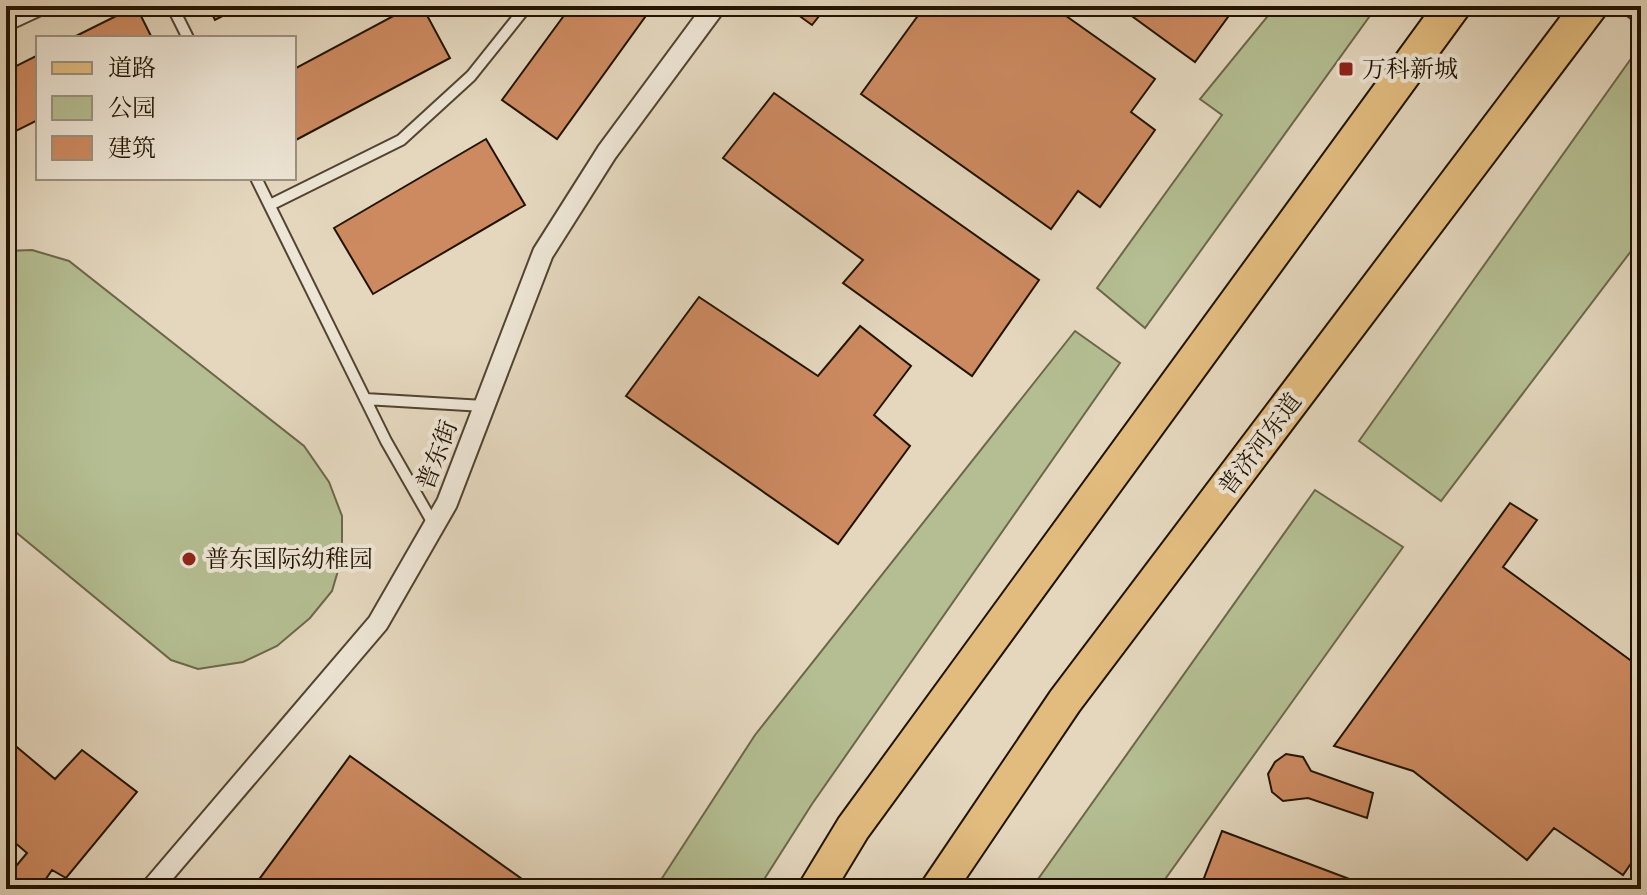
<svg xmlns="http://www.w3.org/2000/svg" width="1647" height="895" font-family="'IM FELL Great Primer','Noto Serif SC',serif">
<rect width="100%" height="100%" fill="#e4d7be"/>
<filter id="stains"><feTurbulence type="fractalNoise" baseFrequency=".0025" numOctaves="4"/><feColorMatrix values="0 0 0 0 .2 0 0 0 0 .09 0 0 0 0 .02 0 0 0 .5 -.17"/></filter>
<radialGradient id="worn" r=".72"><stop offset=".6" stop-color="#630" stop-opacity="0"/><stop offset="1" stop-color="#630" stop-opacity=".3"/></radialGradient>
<path fill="#b4be92" stroke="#6b684a" stroke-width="2" d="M1276,6h101l-232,322 -48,-40 125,-173 -22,-16z
M1640,46l1,192 -200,263 -82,-60z
M32,250l37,11 235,185 25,36 13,34v41l-10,34 -22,27 -33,28 -34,16 -45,7 -27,-9 -165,-136v-273z
M1075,331l45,32 -308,441 -54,85h-103l100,-154z
M1315,490l88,57 -245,342h-127z"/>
<path fill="#cd8a61" stroke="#221301" stroke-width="2" d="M136,6l16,32h-80z
M208,6h34l-27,14z
M412,6h10l28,52 -156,83v-72z
M571,6h82l-96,133 -55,-39z
M798,6h29l-15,19 -18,-13z
M925,6h127l103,73 -24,33 24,18 -55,77 -22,-16 -27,38 -190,-135z
M1118,6h118l-41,56z
M38,55v65l-32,16v-65z
M774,93l265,187 -67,96 -129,-93 20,-23 -140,-102z
M486,139l39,66 -152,89 -39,-66z
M699,297l119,79 42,-50 51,40 -37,49 36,31 -72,98 -212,-148z
M1510,503l27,17 -34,47 138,101v181l-18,26 -69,-47 -27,32 -114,-89 -79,-25z
M6,738l49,41 27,-29 55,42 -71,86 -14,-8 -13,19h-33v-11l21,-25 -21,-18z
M1286,754l17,3 8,14 62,22 -6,25 -59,-20 -25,3 -11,-9 -4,-18 7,-12z
M350,756l186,133h-284z
M1222,831l154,58h-167l-8,-3z"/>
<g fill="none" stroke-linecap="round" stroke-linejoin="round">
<defs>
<path id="service" d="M172,6l16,32
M6,26l43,-20
M256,178l130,263 48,84
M270,205l131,-65 70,-64 56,-70
M365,399l119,7"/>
<path id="minor" d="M1632,6l9,7
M151,889l227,-266 69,-120 96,-250 64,-101 108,-146"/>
<path id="primary" d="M816,889l37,-61 600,-822
M938,889l127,-188 525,-695"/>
</defs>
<use href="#service" stroke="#524430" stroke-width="14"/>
<use href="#minor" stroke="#524430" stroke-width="24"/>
<use href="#primary" stroke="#221301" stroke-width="38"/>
<use href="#service" stroke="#ede5d5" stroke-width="10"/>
<use href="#minor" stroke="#ede5d5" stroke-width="20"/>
<use href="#primary" stroke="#e2bc7f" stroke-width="34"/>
</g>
<g fill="#8f2418" stroke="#ede5d5" stroke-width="3">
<rect x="1338" y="61" width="16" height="16" rx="4"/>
<circle cx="189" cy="559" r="8"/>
</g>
<g text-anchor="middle" stroke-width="8" stroke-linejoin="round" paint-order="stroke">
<g font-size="24" fill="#221301" stroke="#ede5d5" text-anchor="start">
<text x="1362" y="77">万科新城</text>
<text x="205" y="567">普东国际幼稚园</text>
</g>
<g font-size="24" fill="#221301" stroke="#ede5d5">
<text transform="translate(1260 444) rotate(-53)" y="8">普济河东道</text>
<text transform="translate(437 455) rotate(-69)" y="8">普东街</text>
</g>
</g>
<rect width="1647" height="895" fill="none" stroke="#e4d7be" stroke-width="32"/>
<rect x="8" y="8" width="1631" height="879" fill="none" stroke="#221301" stroke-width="4"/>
<rect x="16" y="16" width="1615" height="863" fill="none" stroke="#221301" stroke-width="2"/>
<rect x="36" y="36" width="260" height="144" fill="#ede5d5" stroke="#9c9180" stroke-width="2"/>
<rect x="52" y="62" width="40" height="12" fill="#e2bc7f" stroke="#9c9180" stroke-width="2"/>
<text x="108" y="76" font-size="24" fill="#221301">道路</text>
<rect x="52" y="96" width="40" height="24" fill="#b4be92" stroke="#9c9180" stroke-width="2"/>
<text x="108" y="116" font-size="24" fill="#221301">公园</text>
<rect x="52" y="136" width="40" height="24" fill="#cd8a61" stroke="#9c9180" stroke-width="2"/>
<text x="108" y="156" font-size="24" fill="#221301">建筑</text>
<rect width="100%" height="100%" filter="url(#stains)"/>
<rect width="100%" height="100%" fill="url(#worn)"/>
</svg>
